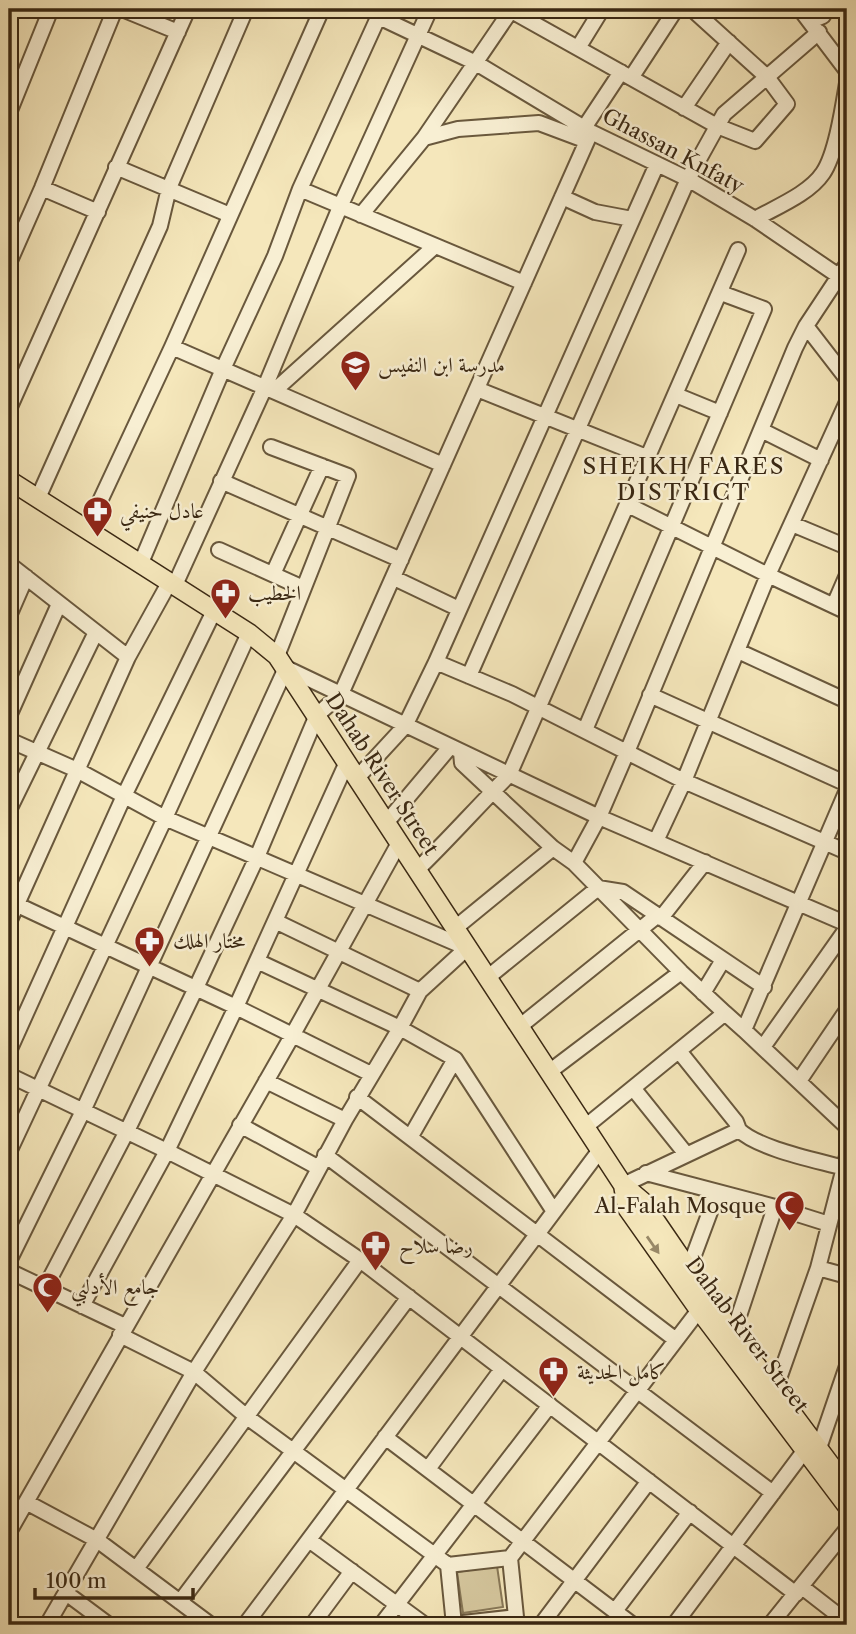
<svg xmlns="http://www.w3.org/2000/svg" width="856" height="1634" font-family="'Libre Caslon Text',Amiri,serif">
<rect width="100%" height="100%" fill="#f5e7bb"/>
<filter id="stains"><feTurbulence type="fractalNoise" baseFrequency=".00286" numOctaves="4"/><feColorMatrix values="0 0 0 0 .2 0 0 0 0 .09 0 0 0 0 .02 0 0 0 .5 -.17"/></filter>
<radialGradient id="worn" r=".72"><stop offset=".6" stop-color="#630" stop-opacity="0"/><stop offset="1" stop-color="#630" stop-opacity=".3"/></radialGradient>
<path fill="#d5c79e" stroke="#887858" stroke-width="2" d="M497,1566l6,41 -40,6 -6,-41z"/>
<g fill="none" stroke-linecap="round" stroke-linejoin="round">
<defs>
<path id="minor" d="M122,9l56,23
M508,9l209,117 38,15 32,-37 -20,-27 -75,-68
M512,9l-88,129 34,-9 81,-6 48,18
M800,9l47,62
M379,17l97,46 115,69 97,47 67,40 91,62
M811,21l12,-5 3,-7
M578,48l24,-39
M631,78l45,-69
M684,108l45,-66
M9,113l42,-104
M584,128l37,-56
M116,167l114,48
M42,188l56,24
M300,189l224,94
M562,197l33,15 37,7
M361,215l63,-77
M755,219c21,-12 54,-25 68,-46 13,-19 20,-66 24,-90
M9,263l33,-75 73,-179
M806,326l41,53
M172,347l271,118
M477,389l172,69
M274,391l161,-145
M676,395l44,18
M9,409l179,-400
M761,430l60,30
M271,447l77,29 -71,180
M221,481l180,79
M38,498l122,-272 9,-38 77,-179
M628,505l140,70 79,37
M792,524l55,23
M87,529l85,-182 150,-338
M219,550l84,38
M9,564l119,93
M140,565l83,-196 52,-113 25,-67 82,-180
M273,574l49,-108
M394,578l65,31
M174,587l91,-200 75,-180 90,-198
M834,605l13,-30
M9,616l17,-39
M738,651l109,50
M436,662l76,32 172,87 163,71
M469,676l219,-497 36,-65 95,-82
M650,695l197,89
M9,716l50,-112
M585,730l179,-421 -43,-16
M9,740l68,30 88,48 302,130 -47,43 -20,37 -55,92 -51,95 -100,157 -147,253
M461,752l1,11 91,85 21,15 107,109 44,41
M357,778l48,-52 31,-64 221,-498
M9,810l87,-178
M386,823l64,-76
M656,841l28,-60 84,-206 79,-173
M574,863l25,-46 28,-65 168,-404 11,-22 41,-62
M417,870c32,-31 61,-64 92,-95l229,-525
M9,901l227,106 135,67
M661,918l44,-56
M275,921l145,70
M9,922l119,-265 41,-74
M454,929l99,-81
M257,961l143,67 55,31 98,151
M487,978l111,-90 25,4 141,95
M703,993l20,-33
M519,1027l139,-112
M744,1030l103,97
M763,1047l84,-119
M9,1051l115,-255 90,-185
M679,1051l57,71 3,8
M549,1072l132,-100
M9,1075l158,76 127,64 66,45 436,334
M266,1081l79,39
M799,1081l48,-71
M633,1088l53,66
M357,1097l319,243
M240,1125l79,43
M585,1127l140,-114 19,17 103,-240
M411,1136l44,-77
M9,1152l156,-334 84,-185
M325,1155l448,338
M646,1173l129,34 54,17
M623,1185l116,-55c20,19 77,30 105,38
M9,1261l74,-150 203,-443 313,149 248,107
M818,1268l29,8
M9,1271l116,55
M688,1271l29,-78
M45,1288l82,-157 68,-141 62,-133 60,-142 24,-21 250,-562
M82,1306l85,-155 69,-144 111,-245
M733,1334l42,-127
M120,1335l74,37 53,45 201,148
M775,1390l43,-122 29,-112
M385,1437l248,188
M819,1448l28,-82
M428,1469l74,-100
M26,1502l71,38 114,85
M9,1532l283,-496 107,-193
M309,1540l116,85
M136,1569l224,-309
M802,1587l45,35
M66,1593l43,32
M180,1602l229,-305
M615,1611l75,-99
M454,1624l62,-7 -6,-59 189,-248
M245,1625l355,-475
M312,1625l40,-54
M381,1625l169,-220
M454,1625l-6,-60 62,-7
M541,1625l108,-144
M674,1625l131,-175
M770,1625l77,-96"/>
<path id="major" d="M9,480l240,153 28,23 346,529 19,16 91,133 114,153
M623,1185l4,23 72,102 148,196"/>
</defs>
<use href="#minor" stroke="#69583d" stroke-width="18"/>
<use href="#major" stroke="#3a2813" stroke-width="21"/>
<use href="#minor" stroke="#f8efd3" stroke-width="14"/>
<use href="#major" stroke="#f5e7bb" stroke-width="18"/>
</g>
<defs><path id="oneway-solid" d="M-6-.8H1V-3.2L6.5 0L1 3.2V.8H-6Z" transform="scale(1.75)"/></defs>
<use fill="#988867" href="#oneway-solid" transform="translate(653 1245) rotate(55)"/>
<defs>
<symbol id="school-pin" viewBox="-11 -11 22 30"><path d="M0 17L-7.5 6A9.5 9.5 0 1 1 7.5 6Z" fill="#8f2418" stroke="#f8efd3"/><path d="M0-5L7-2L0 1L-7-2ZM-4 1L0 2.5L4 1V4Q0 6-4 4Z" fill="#fff"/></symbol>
<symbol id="pharmacy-pin" viewBox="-11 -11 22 30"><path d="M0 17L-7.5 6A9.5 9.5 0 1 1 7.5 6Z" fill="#8f2418" stroke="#f8efd3"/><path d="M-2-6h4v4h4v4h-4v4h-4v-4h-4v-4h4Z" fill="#fff"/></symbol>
<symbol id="mosque-pin" viewBox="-11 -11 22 30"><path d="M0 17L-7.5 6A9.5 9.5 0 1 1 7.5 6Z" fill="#8f2418" stroke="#f8efd3"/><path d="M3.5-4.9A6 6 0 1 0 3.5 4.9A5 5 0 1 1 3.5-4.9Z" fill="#fff"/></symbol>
</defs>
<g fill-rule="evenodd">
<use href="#school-pin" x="338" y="348" width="35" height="47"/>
<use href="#pharmacy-pin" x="80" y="494" width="35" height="47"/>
<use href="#pharmacy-pin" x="208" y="576" width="35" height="47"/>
<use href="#pharmacy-pin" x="132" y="924" width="35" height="47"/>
<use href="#mosque-pin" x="772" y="1188" width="35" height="47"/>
<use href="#pharmacy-pin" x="358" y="1228" width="35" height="47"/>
<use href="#mosque-pin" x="30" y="1270" width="35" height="47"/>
<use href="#pharmacy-pin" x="536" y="1354" width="35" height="47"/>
</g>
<g text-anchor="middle" stroke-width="5" stroke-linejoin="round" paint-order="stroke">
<g font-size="21" fill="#3a2813" stroke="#f8efd3">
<text transform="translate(673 151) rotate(28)" y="7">Ghassan Knfaty</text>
<text transform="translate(382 774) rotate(57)" y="7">Dahab River Street</text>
<text transform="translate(747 1335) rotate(53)" y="7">Dahab River Street</text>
</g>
<g font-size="21" fill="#3a2813" stroke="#f8efd3" text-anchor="start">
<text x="378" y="372">مدرسة ابن النفيس</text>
<text x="120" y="518">عادل حنيفي</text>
<text x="248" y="600">الخطيب</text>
<text x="173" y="948">مختار الهلك</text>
<text x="766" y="1213" text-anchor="end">Al-Falah Mosque</text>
<text x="399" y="1253">رضا سلاح</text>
<text x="71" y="1294">جامع الأدلبي</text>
<text x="577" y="1379">كامل الحديثة</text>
</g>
<g font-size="23" letter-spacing="2" fill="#3a2813" stroke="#f8efd3">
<text x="684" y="474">SHEIKH FARES<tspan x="684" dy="26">DISTRICT</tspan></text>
</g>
</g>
<rect width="856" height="1634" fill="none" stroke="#f5e7bb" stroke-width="35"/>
<rect x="10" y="10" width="835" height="1613" fill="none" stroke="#3a2813" stroke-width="3.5"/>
<rect x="18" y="18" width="821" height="1599" fill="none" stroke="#3a2813" stroke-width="2"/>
<path d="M35 1588v10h158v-10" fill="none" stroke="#3a2813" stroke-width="3.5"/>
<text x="46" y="1588" font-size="21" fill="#3a2813" stroke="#f8efd3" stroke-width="5" paint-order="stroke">100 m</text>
<rect width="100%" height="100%" filter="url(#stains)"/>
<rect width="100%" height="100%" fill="url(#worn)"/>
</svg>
